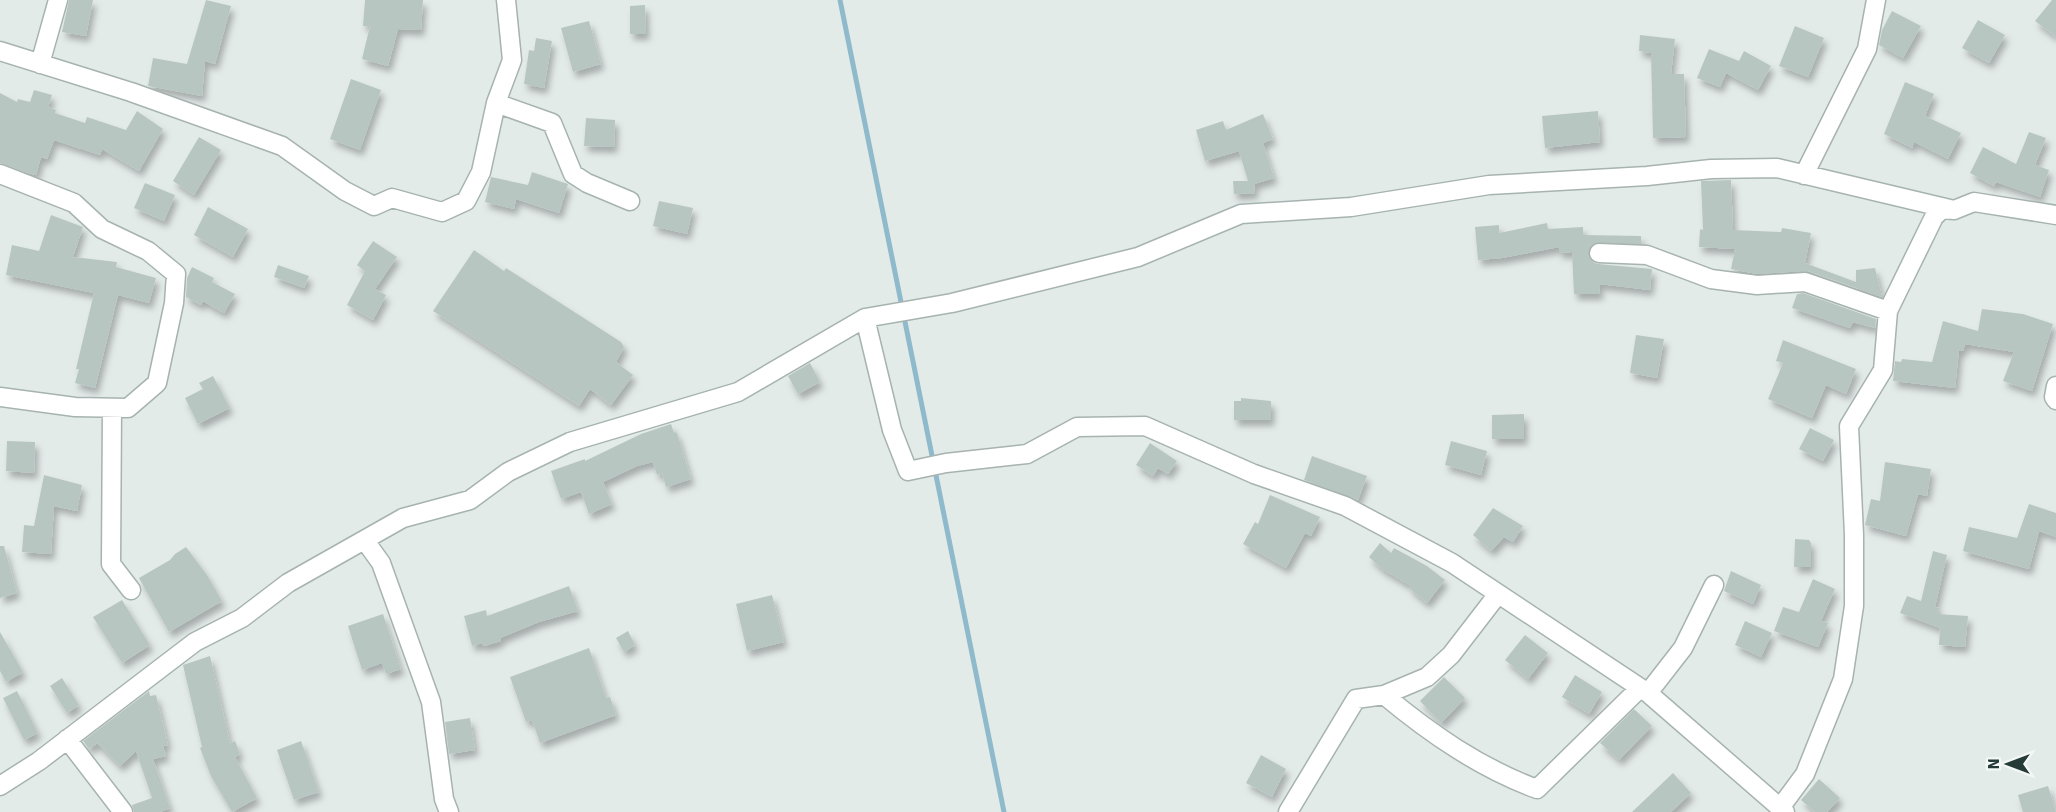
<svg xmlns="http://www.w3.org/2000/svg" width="2056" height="812" font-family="Signika,sans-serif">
<defs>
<filter id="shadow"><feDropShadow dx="3.5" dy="6" stdDeviation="3" flood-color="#0004"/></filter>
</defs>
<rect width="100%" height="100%" fill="#e3ebe9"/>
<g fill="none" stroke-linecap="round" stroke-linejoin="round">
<path stroke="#8fbacc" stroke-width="5" d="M840,0l164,812"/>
</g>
<path fill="#b8c6c2" filter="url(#shadow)" d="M69,0h24l-7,36 -24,-4z
M206,0l25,6 -16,58 -10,-3 -3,35 -54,-10 5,-28 34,6z
M365,0h58l-2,30 -23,-1 -10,37 -26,-7 8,-33h-7z
M2052,0h4v37l-21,-16z
M645,5l1,29h-16v-28z
M1892,11l29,15 -18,32 -24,-13 3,-15z
M1978,20l27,15 -16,28 -27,-15z
M589,21l12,43 -28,8 -12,-44z
M1795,26l29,12 -16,39 -29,-11z
M1640,35l35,4 -4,35h13l2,63 -33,1 -2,-85 -12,-2z
M536,38l16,3 -8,47 -20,-4 5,-34 5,1z
M1709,49l30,12 5,-10 27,15 -13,24 -32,-17 -6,14 -23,-9z
M351,79l30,11 -21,60 -30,-11z
M1905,82l29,12 -9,22 36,17 -13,26 -34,-17 -2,6 -28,-14z
M34,90l18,5 -4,12 8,3 -1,3 30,10 2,-6 39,13 11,-19 26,18 -24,42 -37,-22 -2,6 -46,-15 -7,19 -6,-2 -5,18 -8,-2 -28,-10v-70l17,9 1,-3 12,3z
M1598,111l2,31 -55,6 -3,-32z
M1263,114l10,25 -10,4 11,35 -20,6 1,9 -21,1 -1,-13h15l-9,-30 -34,10 -9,-31 27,-9 3,9z
M586,118l29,2 -1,27 -30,-1z
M2029,132l17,6 -11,27 14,5 -9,27 -44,-15 -2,4 -24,-13 13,-26 33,17z
M199,137l22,13 -27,45 -21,-14z
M532,172l36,12 -9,29 -43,-14 -2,10 -29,-7 6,-25 37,8z
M1731,180l2,50 48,2 1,-4 29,5 -6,30 51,19v-12l19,-2 7,29 -74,-26 -51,3 -26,-5 4,-20 -36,-2 1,-18 3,1 -2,-49z
M145,183l30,12 -11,26 -30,-13z
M659,201l34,7 -6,26 -34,-8z
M208,207l40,22 -15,28 -39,-22z
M51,215l32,12 -10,30 44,5 -1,5 40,11 -7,25 -31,-8 -23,93 -20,-5 4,-14h-3l18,-76 -88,-18 6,-30 27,6z
M1547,223l1,6 35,-2v8l58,1v7h-47l-6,10 5,9 5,2 54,5 -2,21 -51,-6 1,10h-26l-2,-42 -13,1v-6l-57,11 -24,2 -3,-33 24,-2v8z
M373,241l24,16 -22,32 11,6 -13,25 -26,-15 18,-34 -8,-6z
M474,250l30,21 2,-3 115,74 3,5 -8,15 17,13 -22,30 -21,-16 -11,17 -146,-95z
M278,265l31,11 -5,12 -30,-11z
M192,267l22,11 -2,4 23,12 -11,19 -21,-12 -2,4 -15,-8 1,-19z
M1803,293l73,26 -1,9 -22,-6 -3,6 -58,-20 5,-14z
M1982,309l41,5 30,10 -21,67 -29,-10 11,-29 -49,-8 -2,7 -4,-1 -4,38 -62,-7 2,-20 6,1 1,-3 30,3 11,-41 35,10z
M1636,335l28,4 -7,39 -27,-5z
M1783,340l73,29 -10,25 -20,-9 -14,33 -44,-19 15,-36 -7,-2z
M810,363l10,19 -22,12 -10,-18z
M213,376l17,32 -32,16 -13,-26 18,-9 -4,-6z
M1241,398l30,3v19h-37v-19h7z
M1524,414v25h-32v-24z
M671,424l3,9h3l14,46 -25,8 -4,-14 -5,2 -4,-13 -16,4 -34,16 9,22 -23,10 -8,-22 -20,7 -10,-28 34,-12v2l56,-27z
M1810,428l24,12 -11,21 -24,-12z
M7,441l28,1 -1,31 -28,-2z
M1451,441l36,10 -6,24 -36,-10z
M1150,443l27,18 -9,13 -10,-6 -5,8 -17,-11z
M1312,456l55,20 -9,24 -54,-20z
M1885,462l46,7 -4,27 -9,-2 -12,42 -41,-11 6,-26 9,2z
M44,475l38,10 -5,26 -23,-5 -3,48 -29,-2 2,-27 10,1z
M1270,495l50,22 -9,19 -6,-3 -19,35 -43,-24 12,-22 3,2z
M2029,504l27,9v24l-17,-6 -10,38 -66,-18 6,-24 48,11z
M1493,508l30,18 -10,16 -9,-5 -13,14 -18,-16z
M1795,539l14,1 2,3v24h-17z
M1380,543l11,10 3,-5 33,18 18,14 -18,23 -18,-15 2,-2 -29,-17 -13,-12z
M0,546h4l13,47 -17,5z
M186,547l21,28 15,26 -53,31 -30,-54 31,-18 5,-6z
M1933,551l14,4 -12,52 4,1 -2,6 31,2 -3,31 -26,-2 1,-17 -40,-15 7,-17 14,5z
M1731,571l30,14 -8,19 -29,-13z
M1813,579l22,10 -14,32 7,2 -10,24 -44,-16 9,-24 16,5z
M569,586l9,25 -39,11 -39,16 1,3 -17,5 -2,-3 -10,3 -8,-30 22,-6 1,6z
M772,595l12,47 -37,9 -11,-47z
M122,600l28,45 -28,18 -29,-46z
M383,614l18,55 -15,5 -4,-11 -20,7 -14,-44z
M1745,621l27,12 -11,24 -26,-12z
M628,631l7,14 -11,7 -8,-14z
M0,632l23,40 -17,10 -6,-11z
M1525,635l23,18 -20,26 -23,-19z
M589,648l17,50 4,-1 6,18 -76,28 -8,-23 -6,2 -16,-45z
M210,656l20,87 5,-2 5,13 -5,3 22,41 -25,14 -21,-36 -11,-28 2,-1 -19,-82z
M1575,675l27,17 -13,22 -27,-17z
M1444,677l21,21 -24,25 -21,-22z
M62,678l17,27 -12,8 -17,-27z
M17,691l21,42 -14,7 -21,-42z
M149,691l1,5 6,-1 12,50 -5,1 3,10 -13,3 17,49 -10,4h-26l-2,-7 20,-7 -16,-47 -16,15 -23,-23 -8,6 -6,-8z
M1634,709l18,17 -33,34 -19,-17z
M470,718l5,32 -26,4 -4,-32z
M301,741l18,51 -25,8 -17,-50z
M1261,755l25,14 -14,28 -26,-14z
M1673,773l18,20 -20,19h-39z
M1819,779l21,19 -13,14h-12l-14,-12z
M2048,786l8,26h-33l-5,-17z"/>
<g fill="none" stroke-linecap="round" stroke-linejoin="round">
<defs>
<path id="minor" d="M0,51l131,41 151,54 63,45 29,15 18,-8 50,14 24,-11 15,-29 15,-69 16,-43 -6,-60
M40,64l18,-64
M496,103l56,20 21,51 14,9 43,18
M0,174l74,29 28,26 46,22 28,23 -2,29 -17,80 -29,25 -53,-1 -75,-10
M1804,175l63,-126 9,-49
M1599,253l48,2 64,24 46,6 48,-3 83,29 46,-94 8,-8 12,1 20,-8 82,13
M865,318l27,112 16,41 38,-8 81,-9 50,-27 68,-1 109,48 91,32 107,57 196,130 137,119
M2056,386l-2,11 2,3
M112,408l-1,156 20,26
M366,542l15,21 50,139 13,97 5,13
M1648,693l35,-45 31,-63
M1384,695c47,39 96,73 153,94l103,-101
M67,739l56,73
M0,786l39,-25 156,-119 47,-24 46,-35 115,-65 67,-18 38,-28 62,-30 168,-50 127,-74 87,-15 186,-46 103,-43 110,-7 138,-22 158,-9 64,-7 66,-1 177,42
M1780,808l25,-34 38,-95 11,-73v-71l-5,-109 34,-56 5,-59
M1288,812l68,-113 28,-4 43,-18 24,-22 47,-61"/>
</defs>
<use href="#minor" stroke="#a6b3b0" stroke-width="21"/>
<use href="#minor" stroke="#fff" stroke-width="18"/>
</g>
<g transform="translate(2008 764) rotate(270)" stroke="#f3f8f6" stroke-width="4.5" paint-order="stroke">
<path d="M0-4.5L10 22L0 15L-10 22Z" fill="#243b38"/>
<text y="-9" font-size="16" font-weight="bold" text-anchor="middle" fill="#243b38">N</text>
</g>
</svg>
